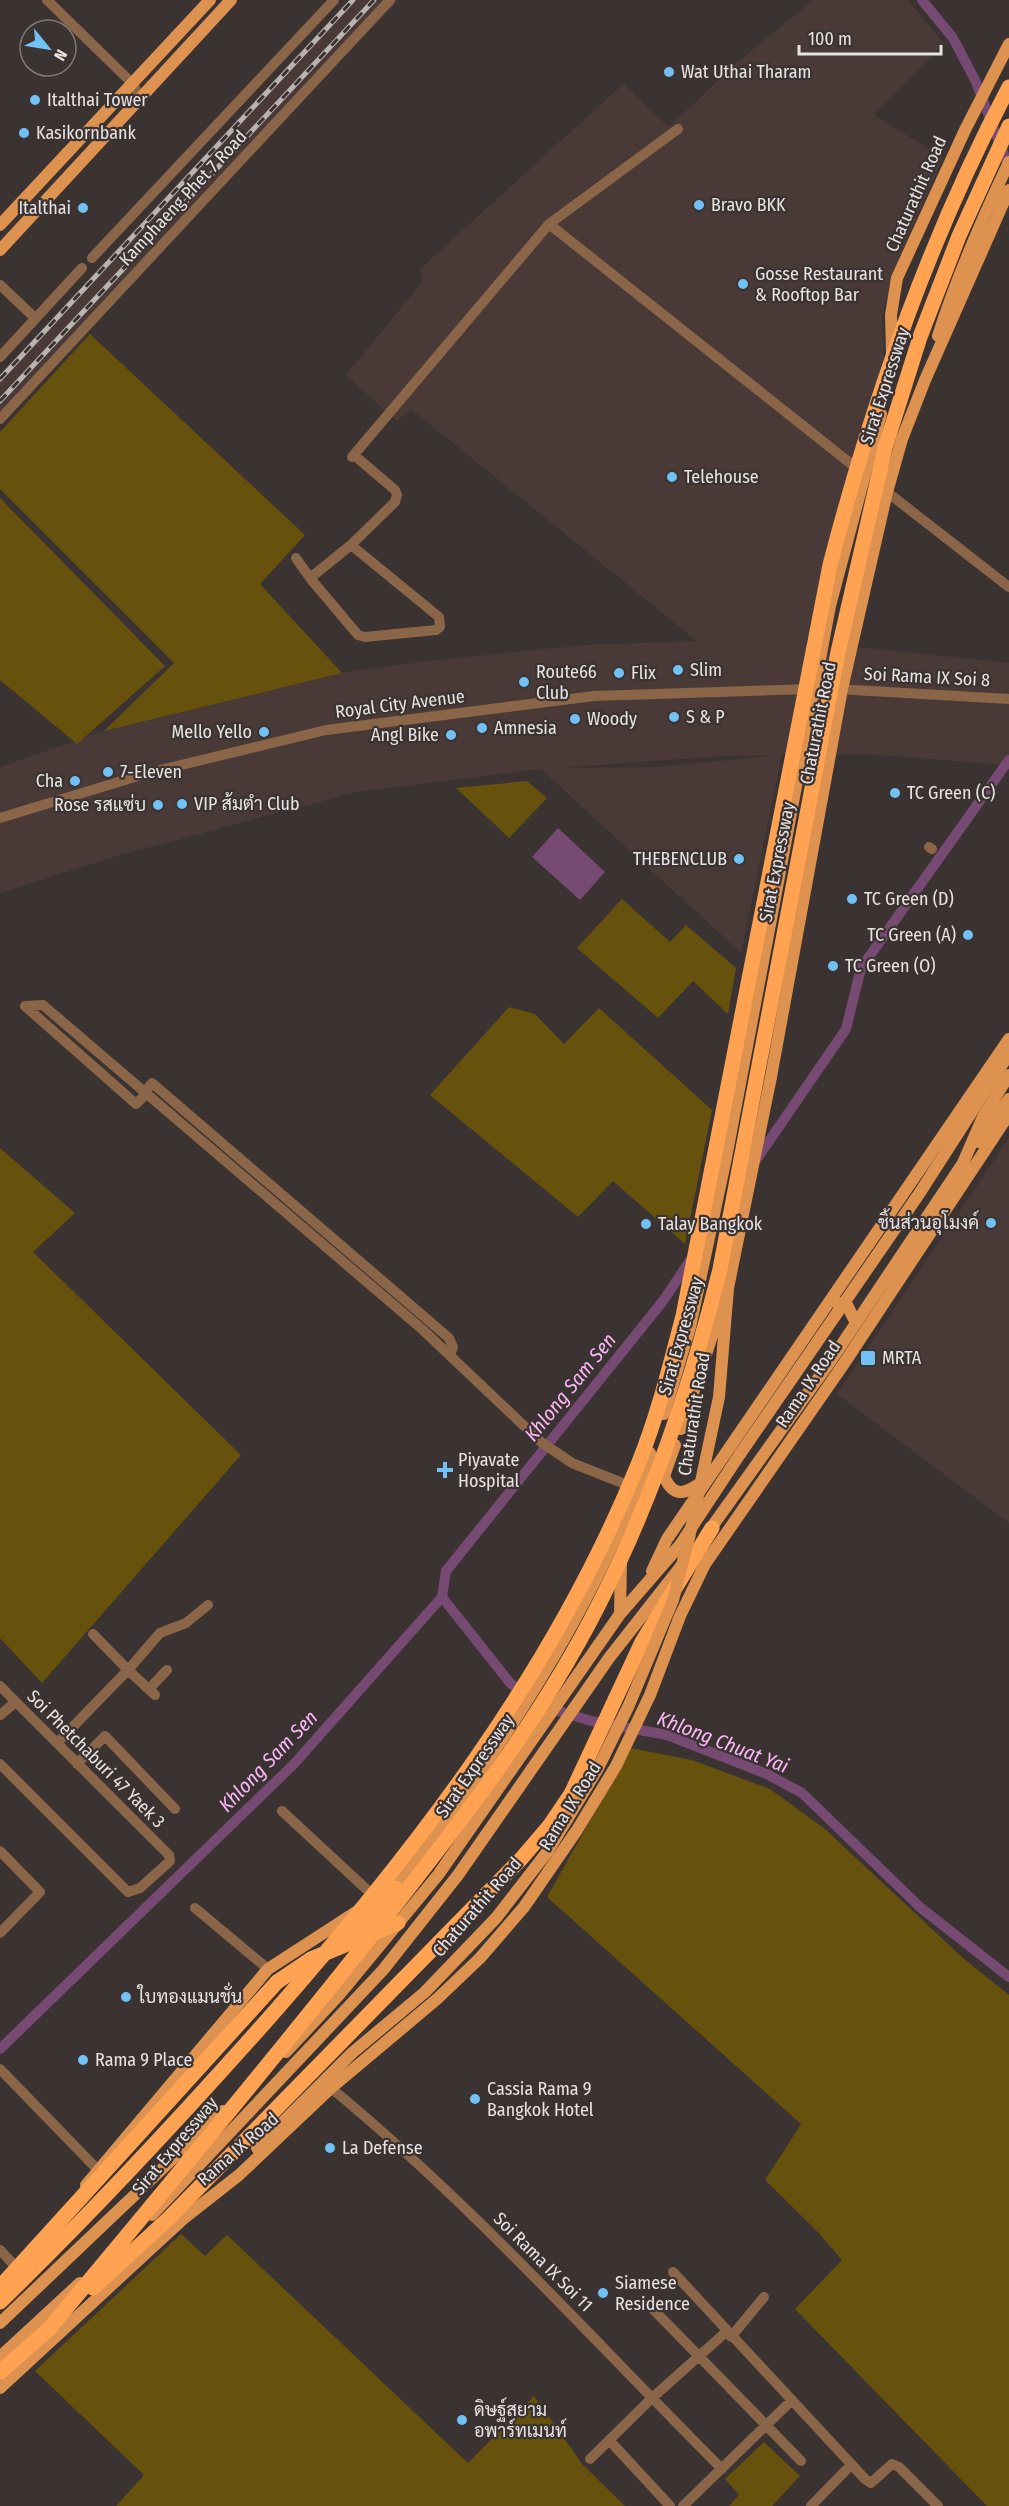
<svg xmlns="http://www.w3.org/2000/svg" width="1009" height="2506" font-family="'Fira Sans Condensed',Sarabun,sans-serif">
<rect width="100%" height="100%" fill="#3b3331"/>
<path fill="#493a37" fill-rule="evenodd" d="M348,0h51l-399,418v-44z
M813,0h95l36,43 -71,71 70,44 -51,117 -10,42 2,40 -78,288 61,3 142,15v102l-144,-11 -83,1 -41,198 -200,-184 -185,23 -239,64 -117,37v-126l104,-36 238,-58 85,-12 158,-16 112,-4 -286,-232 -14,12 -51,-46 77,-94 -3,-12 203,-185 46,43 71,-67zM741,755l31,1 -117,11 -100,1z
M1009,1138v385l-172,-129z"/>
<path fill="#66510d" d="M90,334l215,201 -45,49 82,89 -238,58 70,-68 -174,-174v-57z
M0,498l165,168 -88,78 -77,-64z
M527,781l20,17 -38,40 -53,-50z
M622,899l48,43 16,-17 50,43 -8,46 -35,-33 -35,37 -81,-70z
M509,1007l26,7 29,30 35,-36 113,102 -27,134 -72,-63 -35,36 -148,-122z
M0,1148l75,65 -42,39 208,203 -199,228 -42,-45z
M631,1748l61,12 78,29 55,40 138,129 46,37v511h-22l-192,-197 47,-49 -25,-29 -52,-51 36,-56 -254,-227z
M181,2234l24,22 22,-21 241,228 66,-67 49,69 42,41h-509l28,-31 -109,-104z
M764,2442l36,34 -28,30h-43l10,-11 -14,-16z"/>
<path fill="#774a74" d="M558,828l47,44 -25,28 -48,-43z"/>
<g fill="none" stroke-linecap="round" stroke-linejoin="round">
<path stroke="#774a74" stroke-width="10" d="M922,0l31,38 23,44 33,86
M754,1163l92,-134 15,-61 148,-208
M442,1597l68,86 15,12
M546,1707l45,14 76,14 100,39 35,19 119,115 88,69
M0,2049l294,-285 148,-167 4,-26 217,-270 30,-45"/>
<path stroke="#8b6547" stroke-width="10" d="M47,0l85,83 9,15
M549,224l311,247
M92,258l242,-258
M0,285l35,33
M0,357l82,-89
M0,419l390,-419
M352,457l197,-233 129,-95
M887,492l122,95
M296,558l14,20 41,-33 44,-43 2,-7 -2,-5 -41,-35
M310,578l48,57 7,2 71,-7 4,-3 -1,-10 -88,-72
M836,689l173,10
M0,818l148,-45 178,-43 268,-34 217,-7
M929,847l3,2
M25,1006l18,-1 8,7 372,318 118,112 31,21 63,25
M25,1006l111,98 9,-9
M144,1093l8,-10 297,255 4,9 -3,8
M0,1686l169,169 1,6 -30,27 -12,4 -128,-128
M149,1689l18,-19
M155,1695l-27,-25 32,-37 26,-10 22,-18
M0,1715l16,-13
M57,1743l71,-73 -35,-36
M77,1764l28,-28 70,73
M282,1811l95,88
M0,1851l40,41 -40,41
M195,1908l73,61
M0,2069l97,100
M331,2088c141,116 262,252 391,381
M0,2250l17,18
M673,2272l192,207 6,4 21,-19 7,3 39,39
M649,2305l152,156
M731,2337l33,-40
M609,2440l61,66
M590,2459l62,-61 74,-66
M683,2506l108,-105
M811,2506l35,-36"/>
<path stroke="#de9250" stroke-width="12" d="M0,225l210,-225
M0,250l231,-250
M938,336c19,-60 44,-117 71,-174
M892,353l-1,-38 6,-37 68,-148 44,-86
M771,1077l71,-388 45,-197 15,-53 23,-59 84,-190
M978,1142l31,-43
M835,1302l12,3 9,18
M664,1414l26,-87 36,-169 104,-552 51,-192
M681,1429l44,-132
M675,1445l-11,31c10,24 22,17 40,5
M706,1535l126,-176 131,-196 20,-46 26,-42
M652,1571l15,-32 342,-500
M620,1614l1,-53
M389,1892l6,-4c102,-133 199,-276 255,-435
M286,2052l53,-57 99,-120 182,-261 60,-69 60,-91
M86,2185l182,-216 88,-57
M152,2215l231,-245 75,-95 151,-217 73,-93
M0,2323l223,-212
M0,2357l80,-74
M0,2388l183,-169 56,-44 92,-87 106,-89 43,-41 44,-51 53,-77 39,-64 34,-71 30,-79 25,-52 138,-199 166,-251"/>
<path stroke="#ffa352" stroke-width="15" d="M458,1923l63,-64 29,-34 21,-31 71,-152 70,-114
M350,1941l45,-53
M277,1982l34,-23 87,-36
M0,2372l49,-43"/>
<defs>
<path id="rail" d="M0,379l353,-379
M0,401l374,-401"/>
</defs>
<use href="#rail" stroke="#b9b4b2" stroke-width="5"/>
<use href="#rail" stroke="#3b3331" stroke-width="3" stroke-dasharray="9" stroke-linecap="butt"/>
<path stroke="#de9250" stroke-width="12" d="M740,1454l179,-260 90,-140
M257,2148l95,-95 73,-61 71,-74 52,-67 49,-81 32,-65 44,-105 16,-62 30,-141 9,-109 43,-211"/>
<path stroke="#ffa352" stroke-width="15" d="M0,2287l277,-305
M93,2288l75,-69 290,-296
M0,2302c94,-91 182,-186 269,-284 147,-167 286,-347 370,-556 19,-47 31,-97 44,-146l147,-751c43,-166 99,-327 179,-478
M49,2329c109,-131 218,-261 323,-394 83,-106 166,-210 227,-331 54,-106 92,-219 121,-335l118,-617 47,-204 35,-111 39,-101 50,-110"/>
</g>
<g fill="#71c1f5" stroke="#3b3331" stroke-width="2">
<circle cx="669" cy="72" r="6"/>
<circle cx="35" cy="100" r="6"/>
<circle cx="24" cy="133" r="6"/>
<circle cx="699" cy="205" r="6"/>
<circle cx="83" cy="208" r="6"/>
<circle cx="743" cy="284" r="6"/>
<circle cx="672" cy="477" r="6"/>
<circle cx="678" cy="670" r="6"/>
<circle cx="619" cy="673" r="6"/>
<circle cx="524" cy="682" r="6"/>
<circle cx="674" cy="717" r="6"/>
<circle cx="575" cy="719" r="6"/>
<circle cx="482" cy="728" r="6"/>
<circle cx="264" cy="732" r="6"/>
<circle cx="451" cy="735" r="6"/>
<circle cx="108" cy="772" r="6"/>
<circle cx="75" cy="781" r="6"/>
<circle cx="895" cy="793" r="6"/>
<circle cx="182" cy="804" r="6"/>
<circle cx="158" cy="805" r="6"/>
<circle cx="739" cy="859" r="6"/>
<circle cx="852" cy="899" r="6"/>
<circle cx="968" cy="935" r="6"/>
<circle cx="833" cy="966" r="6"/>
<circle cx="991" cy="1223" r="6"/>
<circle cx="646" cy="1224" r="6"/>
<rect x="860" y="1350" width="16" height="16" rx="3"/>
<path d="M442 1461h6v6h6v6h-6v6h-6v-6h-6v-6h6z"/>
<circle cx="126" cy="1997" r="6"/>
<circle cx="83" cy="2060" r="6"/>
<circle cx="475" cy="2099" r="6"/>
<circle cx="330" cy="2148" r="6"/>
<circle cx="603" cy="2293" r="6"/>
<circle cx="462" cy="2420" r="6"/>
</g>
<g text-anchor="middle" stroke-width="4.5" stroke-linejoin="round" paint-order="stroke">
<g font-size="18" fill="#e8e3e2" stroke="#3b3331" text-anchor="start">
<text x="681" y="78">Wat Uthai Tharam</text>
<text x="47" y="106">Italthai Tower</text>
<text x="36" y="139">Kasikornbank</text>
<text x="711" y="211">Bravo BKK</text>
<text x="71" y="214" text-anchor="end">Italthai</text>
<text x="755" y="280">Gosse Restaurant<tspan x="755" dy="21">&amp; Rooftop Bar</tspan></text>
<text x="684" y="483">Telehouse</text>
<text x="690" y="676">Slim</text>
<text x="536" y="678">Route66<tspan x="536" dy="21">Club</tspan></text>
<text x="631" y="679">Flix</text>
<text x="686" y="723">S &amp; P</text>
<text x="587" y="725">Woody</text>
<text x="494" y="734">Amnesia</text>
<text x="252" y="738" text-anchor="end">Mello Yello</text>
<text x="439" y="741" text-anchor="end">Angl Bike</text>
<text x="120" y="778">7-Eleven</text>
<text x="63" y="787" text-anchor="end">Cha</text>
<text x="907" y="799">TC Green (C)</text>
<text x="194" y="810">VIP ส้มตำ Club</text>
<text x="146" y="811" text-anchor="end">Rose รสแซ่บ</text>
<text x="727" y="865" text-anchor="end">THEBENCLUB</text>
<text x="864" y="905">TC Green (D)</text>
<text x="956" y="941" text-anchor="end">TC Green (A)</text>
<text x="845" y="972">TC Green (O)</text>
<text x="979" y="1229" text-anchor="end">ชิ้นส่วนอุโมงค์</text>
<text x="658" y="1230">Talay Bangkok</text>
<text x="882" y="1364">MRTA</text>
<text x="458" y="1466">Piyavate<tspan x="458" dy="21">Hospital</tspan></text>
<text x="138" y="2003">ใบทองแมนชั่น</text>
<text x="95" y="2066">Rama 9 Place</text>
<text x="487" y="2095">Cassia Rama 9<tspan x="487" dy="21">Bangkok Hotel</tspan></text>
<text x="342" y="2154">La Defense</text>
<text x="615" y="2289">Siamese<tspan x="615" dy="21">Residence</tspan></text>
<text x="474" y="2416">ดิษฐ์สยาม<tspan x="474" dy="21">อพาร์ทเมนท์</tspan></text>
</g>
<g font-size="18" fill="#e8e3e2" stroke="#3b3331">
<text transform="translate(916 194) rotate(-66)" y="6">Chaturathit Road</text>
<text transform="translate(183 198) rotate(-47)" y="6">Kamphaeng Phet 7 Road</text>
<text transform="translate(885 386) rotate(-72)" y="6">Sirat Expressway</text>
<text transform="translate(927 677) rotate(3)" y="6">Soi Rama IX Soi 8</text>
<text transform="translate(400 704) rotate(-7)" y="6">Royal City Avenue</text>
<text transform="translate(818 723) rotate(-79)" y="6">Chaturathit Road</text>
<text transform="translate(777 862) rotate(-79)" y="6">Sirat Expressway</text>
<text transform="translate(681 1336) rotate(-74)" y="6">Sirat Expressway</text>
<text transform="translate(808 1384) rotate(-56)" y="6">Rama IX Road</text>
<text transform="translate(694 1414) rotate(-81)" y="6">Chaturathit Road</text>
<text transform="translate(96 1759) rotate(45)" y="6">Soi Phetchaburi 47 Yaek 3</text>
<text transform="translate(475 1766) rotate(-55)" y="6">Sirat Expressway</text>
<text transform="translate(570 1806) rotate(-58)" y="6">Rama IX Road</text>
<text transform="translate(477 1907) rotate(-49)" y="6">Chaturathit Road</text>
<text transform="translate(175 2146) rotate(-50)" y="6">Sirat Expressway</text>
<text transform="translate(238 2149) rotate(-41)" y="6">Rama IX Road</text>
<text transform="translate(543 2262) rotate(45)" y="6">Soi Rama IX Soi 11</text>
</g>
<g font-size="20" font-style="italic" fill="#fdb7f8" stroke="#3b3331">
<text transform="translate(570 1387) rotate(-51)" y="7">Khlong Sam Sen</text>
<text transform="translate(723 1742) rotate(21)" y="7">Khlong Chuat Yai</text>
<text transform="translate(268 1761) rotate(-46)" y="7">Khlong Sam Sen</text>
</g>
</g>
<g transform="translate(48 48) rotate(120)"><circle r="28" fill="#3b3331" stroke="#807978" stroke-width="1.5"/>
<path d="M0-4.5L10 22L0 15L-10 22Z" fill="#71c1f5"/>
<text y="-9" font-size="16" font-weight="bold" text-anchor="middle" fill="#e8e3e2">N</text>
</g>
<path d="M799 45v9h142v-9" fill="none" stroke="#e8e3e2" stroke-width="3"/>
<text x="808" y="45" font-size="18" fill="#e8e3e2" stroke="#3b3331" stroke-width="4.5" paint-order="stroke">100 m</text>
</svg>
